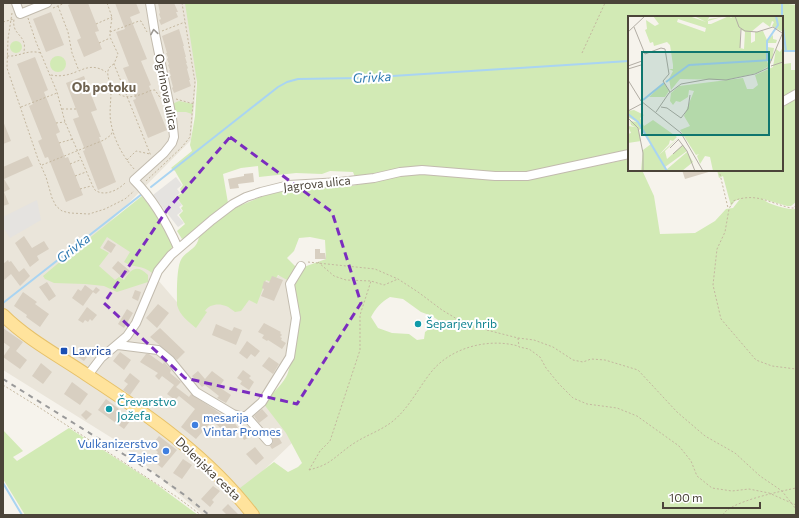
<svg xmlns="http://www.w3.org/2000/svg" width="799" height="518" font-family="Commissioner,sans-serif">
<rect width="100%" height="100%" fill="#f6f3ec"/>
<path fill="#eae5da" d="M3,3h183l11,72 -6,65 -82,83 73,85 105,-35 8,45 -5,36 -27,44 30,44 -48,46 16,27h-58l-83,-72 -117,-73z"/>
<path fill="#d2eab5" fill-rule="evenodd" d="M185,3h596l15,2v47h-12v12l7,-1v7h5v21l-14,8v-82h-153v134l-103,21 -26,1 -71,-6 -29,1 -45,9 -2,-5 -23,-1 -8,3 -26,-1 -37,4 -1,-11 -17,2 -18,6 5,29 -41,34 -5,2 -5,-8 8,-7 -6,-9 4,-4 -2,-3 2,-2 -7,-9 6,-4 -2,-4 3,-4 -8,-14 -4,-3 21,-17 -2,-6 5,-29 2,-34z
M10 47a6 6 0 1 1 12 0a6 6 0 1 1-12 0Z
M50 64a8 8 0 1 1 16 0a8 8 0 1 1-16 0Z
M796,98v104l-5,4h-4l-24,-7c6,6 25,11 33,10v306h-536l-19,-24 -1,-3 34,-26 14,10 10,-5 4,-4 -16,-30 -23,-30c8,-8 17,-16 23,-26 9,-15 6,-65 7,-84l2,-11 6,-14 25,-9 -1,-19 -15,-3 -11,1 -5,13 -7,7 9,9 -7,14 -11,-6 -5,8 -7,-3 -9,24 -8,-4 -8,11 -6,1c-3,-2 -6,-5 -9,-6 -7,-3 -17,-2 -21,5l2,1 -11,16c-8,-7 -16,-12 -19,-23 0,-11 -1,-39 5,-47 6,-8 15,-9 17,-21l33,-28 36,-15 27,-5 52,-2 52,-11 22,-2 80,6 30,-1 98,-20v11h13l12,26 6,38 35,-1 20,-12 11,-12 7,-1 7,-9 -5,2 -4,5 -7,-26 -1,-4 -4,2 -2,-8h65v-64zM390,297l13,2 18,13 11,4 6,4 2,4 -2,4 -9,1 -4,3 -1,7 -7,1 -8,-6 -17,-1 -14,-5 -7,-11c5,-9 10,-15 19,-20z
M179,101l14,3 -1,10 -6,-2h-12l-2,-8z
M142,196l13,17 18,33 -21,27c-9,-8 -19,-5 -28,-11l6,-10 -23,-15 -7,11 9,5 -10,13 16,14 4,-3 5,3c7,-11 13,-16 24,-5v7l-31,10 -13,-6 -19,-2 -31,-1 -9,-4 -2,-3 19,-16z
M69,428l87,56 42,31h-173l-22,-36v-49l20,21 -10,6 4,4z"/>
<path fill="#e5e3e0" d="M176,177l6,8 -5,4 3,4 -5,4 7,8 -3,2 3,4 -5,4 7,8 -6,4 -25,-32z
M37,200l4,20 -31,18 -7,-11v-10z"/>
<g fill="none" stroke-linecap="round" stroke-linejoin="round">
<path stroke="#a9d4f2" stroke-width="2" d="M782,17v-14
M782,19l4,32
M782,51h14
M151,187l127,-100 9,-5 11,-3 63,-1 268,-17
M3,303l139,-109
M3,483l19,32"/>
</g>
<path fill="#d8cfc1" d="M72,3h16l11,28 -4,1 7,17 -18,8 -7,-17 4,-2 -13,-33z
M115,3h21l4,10 -10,4 17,42 -6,2 10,24 -2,1 18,44 -19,8 -15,-38 3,-1 -13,-31 6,-2 -13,-34 9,-3z
M158,3h16l4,9h-2l2,5 -17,8 -2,-5 2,-1 -2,-5 1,-1z
M51,12l13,33 -18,7 -13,-33z
M179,29l5,17h-1l3,11h-1l2,6h-1l2,5 -1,1 3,11h-1l2,6 -17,7 -2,-5 1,-1 -3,-11h1l-2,-6h1l-2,-5 1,-1 -2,-5 1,-1 -2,-5h1l-5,-17z
M35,57l13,33 -4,2 16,40 -4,2 9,24 3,-1 15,38 -17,7 -18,-45 -3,1 -7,-17 4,-2 -13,-33 4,-2 -16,-40z
M84,76l13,34 -6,2 10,25h-2l17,45 -18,8 -15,-39 2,-1 -12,-31 6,-2 -13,-34z
M3,121l8,20 -8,3z
M28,156l5,10 -29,13 6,10 -6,3 5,12 -6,2v-39z
M682,170h30v1l-27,8z
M253,173l1,9 -16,2 1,4 -9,1 -2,-10 16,-3v-2z
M24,236l8,12 12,-7 5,8 -12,7 2,4 -9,7 -15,-24z
M108,240l8,5 -5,8 -8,-5z
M315,249h5v4h5l1,6h-11z
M8,260l1,2 2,-1 8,11 5,-4 6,8 -10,10 -9,-12 -8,7v-17z
M118,261l12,10 -7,7 -11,-10z
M272,276l11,4 -9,21 -13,-5 3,-7 -2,-1 2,-7 5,2z
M47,282l9,14 -7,5 -10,-14z
M85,285l8,6 3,-4 4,3 -4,4 -3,-2 -10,14 -11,-8 6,-9 3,2z
M135,290l6,2 -3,9 -6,-3z
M23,292l14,10 -2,2 14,10 -9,13 -14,-10 1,-2 -13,-9z
M158,304l11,9 -12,15 -11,-10z
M87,307l10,8 -5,6 -2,-2 -2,3 -3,-2 -2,3 -5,-3z
M127,309l6,4 -9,15 -6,-4z
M264,323l17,9 -1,1 2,2 -2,2 2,1 -1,2 5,3 -4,6 -14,-9 -1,1 -5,-3 2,-3 -6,-3z
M216,324l16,7 2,-4 8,3 -6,15 -24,-10z
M3,328l20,14 -7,9 11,9 -7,9 -17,-12 7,-10 -7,-5z
M160,328l25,24 -8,8 -27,-23z
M247,341l13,10 -5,6 -4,-3 -4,5 -8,-6z
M81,347l9,6 -6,8 -9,-6z
M120,352l11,8 -7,10 -11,-9z
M146,354h3l14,10 1,-2 2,2 5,6 -1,3 11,9 -5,5 13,10 2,-3 26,17 15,12 2,-1 6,9 -8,5 -7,-10 -3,3 -10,-8 -16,18 -15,-12 14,-18 -16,-13 -4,4 -8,-6 7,-9 -12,-9 -3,4 -4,-4 3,-3 -18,-11z
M269,357l10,7 -6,10 -11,-8z
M41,363l11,9 -9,12 -11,-8z
M243,370l8,6 -2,2 5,4 -5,8 -9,-6 2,-3 -5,-3z
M198,371l7,8 7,-8 12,9 -5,7 12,8 -5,8 -9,-5 2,-2 -14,-11 -3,2 -10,-11z
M130,373l10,8 -10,14 -7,-5 5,-6 -4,-3z
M72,382l16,12 -8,11 -16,-11z
M106,399l13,10 -3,3 14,9 -6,8 -26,-19z
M262,409l6,7 -9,7 -5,-7z
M86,410l6,4 -6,6 -5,-5z
M246,429l4,8 -6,3 -5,-8z
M275,431l7,12 -10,6 -2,-3 3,-3v-3l-4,-6z
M159,436l18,14 -15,18 -10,-8 6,-8 -7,-6z
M255,447l9,11 -8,7 -10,-11z
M183,459l9,6 -10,14 -9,-6z
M213,486l7,5 -8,9 2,2 -4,5 -9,-8z
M228,504l11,11h-12l-5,-5z"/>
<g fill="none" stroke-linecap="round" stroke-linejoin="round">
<defs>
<path id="minor" d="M16,3l4,11 27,-11
M150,3l5,31 17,84 2,19 -2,6 -8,10 -30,27c20,20 33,43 44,68
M782,102l14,-8
M118,345l40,5 12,10 26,32 37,22 7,2h6l16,-14 28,-45 6,-39 -6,-34 11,-18
M88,375l13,-17 26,-22 9,-13 22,-52 13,-16 41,-35 21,-16 13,-7 15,-5 28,-7 51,-3 34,-4 26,-6 22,-2 73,6h32l102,-22
M246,416l22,25"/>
<path id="primary" d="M3,315c24,24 56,41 84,60 60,39 122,82 166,140"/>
</defs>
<use href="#minor" stroke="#c2bbae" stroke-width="10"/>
<use href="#primary" stroke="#e6c16a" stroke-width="14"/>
<path stroke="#c4b79f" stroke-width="1" stroke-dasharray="2 2" stroke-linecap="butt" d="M107,3l5,14 -2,15v5l8,17 -4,10 37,92
M58,6l10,26 4,21 7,18c10,-5 18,-5 27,1
M53,8l12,-5
M12,13l-4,26 -1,29 31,91 8,18 6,21 4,8 6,5 8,2 19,1 16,-5 20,-10 9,-8
M28,18l8,24 21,50 8,30 29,67c9,9 25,1 32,-7
M3,22l11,-3c-2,14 7,14 10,24 1,3 0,7 0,10
M96,24l16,-7
M162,31l23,-9
M110,32l29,-11h2l6,11
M99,43l11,-5
M582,53l23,-50
M7,56c13,1 20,-7 34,-3
M114,64c-12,6 -3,17 -3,27 0,11 -2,22 0,32 3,17 12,34 24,47
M51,75c10,2 18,0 27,-4
M112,90c12,9 19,8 33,3 4,-2 6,-3 10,-3l6,9
M176,99l18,5
M21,107l36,-14
M62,109h14
M56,123l9,-1
M59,143l14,-4
M127,160l9,-9 14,3
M70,164l10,-4
M42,165l62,-25 7,-5 2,-5
M719,170l9,38
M75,176l11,-4
M146,181l36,-34 8,-10 5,-55 -13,-79
M80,189l11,-3
M796,205l-2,3h-3c-22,-5 -35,-16 -58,-7l-4,8 -4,23 -8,17 -4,36 8,34 35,41 16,6 24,3
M308,262l67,7 23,10 20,13 24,18 25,15 51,13 16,2 19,7 20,13 10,2 8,-3 14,1 33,10 39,42 28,24 30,17 25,23 22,15 14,18
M318,262l16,14 12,4 25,1 13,4 14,-6
M518,338l1,9 10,2 11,8 6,11 13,16 14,14 14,6 30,4 20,8 42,30 12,15 6,15 15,12 20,3 17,-2 20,4 27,12
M3,385l34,21 140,91 24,18
M309,470c7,-2 14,-4 20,-8 9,-6 17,-14 27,-20 11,-7 26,-12 37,-21 16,-13 26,-34 39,-50 20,-24 57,-33 86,-25
M309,470l11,-19 10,-10 30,-91v-35l11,-34
M723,515c5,-13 59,-24 73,-27"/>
<use href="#minor" stroke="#fff" stroke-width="8"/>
<use href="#primary" stroke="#ffe39c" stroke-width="12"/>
<path stroke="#9a9a9a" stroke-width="2" stroke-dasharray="5 5" stroke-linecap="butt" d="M3,379l149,93 34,24 23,19"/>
</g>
<defs><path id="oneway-chevron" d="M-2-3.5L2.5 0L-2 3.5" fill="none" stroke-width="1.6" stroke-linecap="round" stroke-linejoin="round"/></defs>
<use stroke="#9c9892" href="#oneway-chevron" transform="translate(154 32) rotate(-99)"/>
<path fill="none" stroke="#7b2cbf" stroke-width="3" stroke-dasharray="8 5" stroke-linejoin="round" d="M230,137l102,75 29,91 -64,101 -112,-26 -81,-75 63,-93z"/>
<g fill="#0f9aa8" stroke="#fff" stroke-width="1.5">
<circle cx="418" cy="324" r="4"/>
<circle cx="109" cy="409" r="4"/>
</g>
<rect fill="#1a4fb4" stroke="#fff" stroke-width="1.5" x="60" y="347" width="8" height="8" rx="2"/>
<g fill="#3f7fe0" stroke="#fff" stroke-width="1.5">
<circle cx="195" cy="425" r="4"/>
<circle cx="166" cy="451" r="4"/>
</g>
<g text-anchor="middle" stroke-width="4" stroke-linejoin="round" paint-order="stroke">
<g font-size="12" fill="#4b4439" stroke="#fff">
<text transform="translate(166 92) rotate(79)" y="4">Ogrinova ulica</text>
<text transform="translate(317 184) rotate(-6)" y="4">Jagrova ulica</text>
<text transform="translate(208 469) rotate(44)" y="4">Dolenjska cesta</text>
</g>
<g font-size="12" fill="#0d838f" stroke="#fff" text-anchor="start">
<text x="426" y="328">Šeparjev hrib</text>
<text x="117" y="406">Črevarstvo<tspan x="117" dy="14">Jožefa</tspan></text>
</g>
<g font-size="12" fill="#164399" stroke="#fff" text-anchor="start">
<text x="72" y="355">Lavrica</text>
</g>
<g font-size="12" fill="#366cbe" stroke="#fff" text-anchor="start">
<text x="203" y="422">mesarija<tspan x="203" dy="14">Vintar Promes</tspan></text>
<text x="158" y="448" text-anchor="end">Vulkanizerstvo<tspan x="158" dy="14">Zajec</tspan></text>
</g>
<g font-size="13" font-style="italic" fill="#2e7ab2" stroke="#fff">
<text transform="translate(372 77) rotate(-3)" y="5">Grivka</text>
<text transform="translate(73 248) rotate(-38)" y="5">Grivka</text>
</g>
<g font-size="13" font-weight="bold" fill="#6e6250" stroke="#fff">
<text x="104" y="92">Ob potoku</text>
</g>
</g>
<g transform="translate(628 16)">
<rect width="155" height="155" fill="#f6f3ec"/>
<path d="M25,0h36l17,6 -12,-6h16l-3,5 2,-2 13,-2 -14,4v3h3l18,-8 2,2 2,-2h50v16l-11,-6 2,-4 -2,-1 -2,6 -7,-5 -12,10v11l4,-2v-9l8,-1 4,9 6,-5v4l4,1 -1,3h-9v4l7,1 -2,13h-5l2,5 -12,7 -31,7 -46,-1 -9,11 -2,-11 4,-8 -4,-2h4v-4l-3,-20 -3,-3 -13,4 -1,-4 -3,1 -5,-13 2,-1 -1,-9 9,6 4,-2zM50,3l28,9 -1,4 -28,-10zM112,13l5,3 -1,17 -4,-1zM155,31v124h-70l-3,-14 -5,-1 -5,8 -3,-8 2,-2 -3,1 -16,-25 10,-4 -6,-10 10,-25 -5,-1 -1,7 -8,5 -4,-1 -3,4 -3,-4 1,-8 8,-7 64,-8 4,11h6l5,-4 -3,-10 18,-8 3,-18 4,3zM36,67l5,8 -4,6h-16zM6,94l10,5 -4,3 4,8 9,-6 24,17 -4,4 -3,-1 -1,4 -10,11 19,-17 -13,13 2,8 16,-14 4,6 -22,16 1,3 21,-18 6,10 -11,9h-41l2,-21 8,-6 1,2 -10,-18 -3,2 -2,-5 4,16 -13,2v-9l3,-1 -3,-7 7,1 -4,-2 -1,-4 7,1 -9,-5v-6z" fill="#d2eab5" fill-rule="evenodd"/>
<path fill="none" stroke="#a9d4f2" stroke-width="2" d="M139,44v-19l11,-16 -2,-9M38,66l23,-17 82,-5M15,84l21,-17M0,98l10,8 29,49"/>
<path fill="none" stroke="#b2ada4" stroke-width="1" d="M107,0l4,11 6,4 12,1 16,-5 9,6M6,11l11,27 16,-6 4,1 4,25 -6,7 7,11M0,16l17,-16M112,32l1,-19M0,50l14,-5M143,50l12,-4M0,53l13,-4M0,64l13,21 40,32 22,38M33,91l6,1 14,10 7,-9 2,-14M0,95l15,-8M28,96l13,-19 12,-9 28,-5 17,1 29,-6 13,-6 15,-36M0,102l10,10 5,25v18M50,123l9,12 8,20M42,132l9,-9M45,138l10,-9"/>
<path fill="#0f766e" fill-opacity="0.15" stroke="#0f766e" stroke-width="2" d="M14,36h127v83h-127z"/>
<rect width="155" height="155" fill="none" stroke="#4b4439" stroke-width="2"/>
</g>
<rect width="799" height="518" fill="none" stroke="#4b4439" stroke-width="8"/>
<path d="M663 502v6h97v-6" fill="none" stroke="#4b4439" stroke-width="2"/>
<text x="669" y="502" font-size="12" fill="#4b4439" stroke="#ffffff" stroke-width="3" paint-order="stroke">100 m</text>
</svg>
